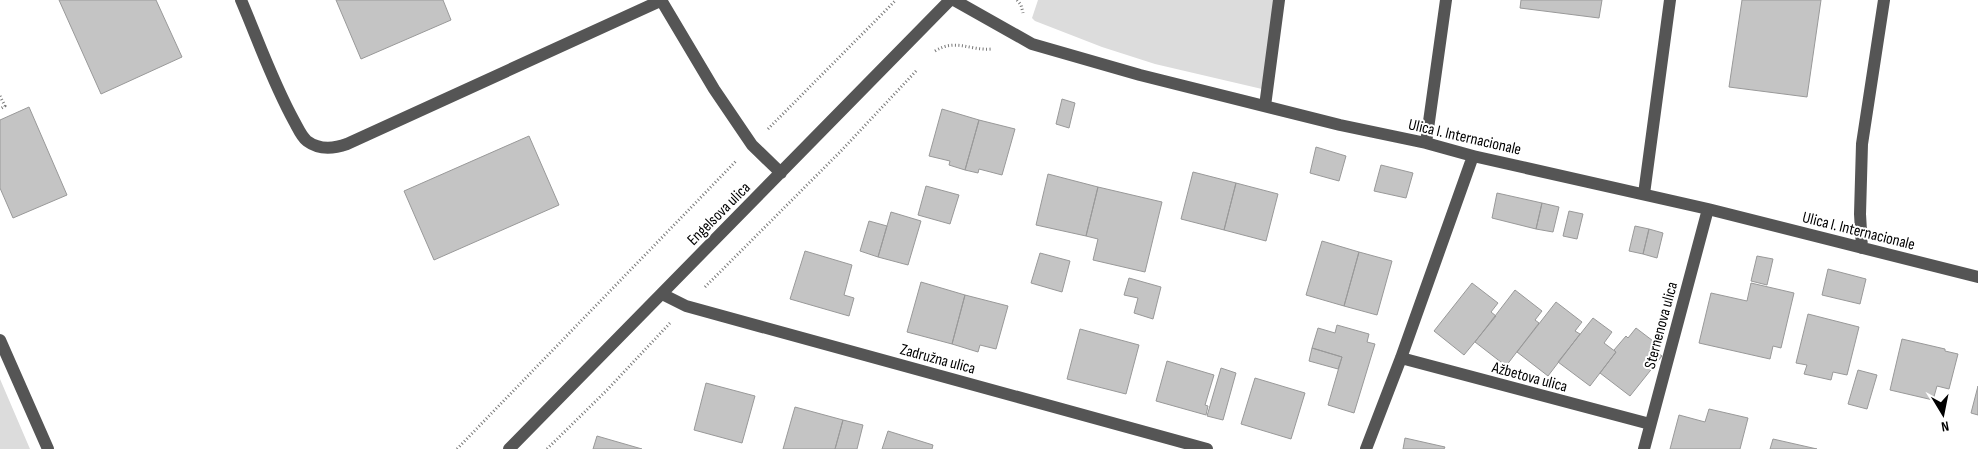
<svg xmlns="http://www.w3.org/2000/svg" width="1978" height="449" font-family="'Sofia Sans Condensed',sans-serif">
<rect width="100%" height="100%" fill="#fff"/>
<path fill="#dcdcdc" d="M1038,0h236l-12,89 -107,-25 -53,-17 -67,-26 -3,-3z
M0,379l30,70h-30z"/>
<path fill="#c4c4c4" stroke="#999" d="M59,0h97l26,57 -81,37z
M336,0h107l8,20 -90,39z
M1521,0h81l-3,18 -79,-10z
M1742,0h79l-14,97 -78,-10z
M1062,99l13,4 -6,25 -13,-4z
M29,107l38,88 -54,23 -13,-30v-68z
M942,109l37,11 -14,50 -16,-5 1,-4 -21,-5z
M979,120l36,9 -13,46 -23,-6 -1,4 -13,-3z
M529,136l30,69 -125,55 -30,-69z
M1316,147l30,9 -7,25 -29,-8z
M1381,165l32,8 -7,25 -32,-7z
M1193,172l43,11 -12,47 -43,-11z
M1048,174l50,13 -12,49 -50,-11z
M1236,183l42,11 -12,47 -42,-11z
M926,186l33,9 -9,29 -32,-9z
M1098,187l64,15 -17,70 -52,-12 5,-21 -12,-3z
M1497,193l45,10 -6,26 -44,-11z
M1542,203l17,4 -6,25 -17,-3z
M1569,211l14,3 -6,25 -14,-3z
M891,212l30,9 -13,44 -30,-8z
M869,221l18,5 -9,31 -18,-6z
M1635,226l14,3 -6,25 -14,-3z
M1649,229l14,4 -6,25 -14,-4z
M1322,241l37,11 -15,54 -38,-11z
M805,251l47,14 -8,30 10,3 -5,18 -59,-17z
M1359,252l33,9 -15,54 -33,-9z
M1040,253l30,8 -8,31 -31,-9z
M1757,256l16,3 -6,26 -16,-4z
M1828,269l38,10 -6,25 -38,-9z
M1129,278l32,9 -8,32 -19,-6 4,-15 -14,-3z
M921,282l44,13 -13,49 -45,-12z
M1472,283l26,20 -7,9 5,4 -32,39 -30,-24z
M1751,283l43,10 -13,55 -8,-2 -3,13 -71,-16 12,-50 36,8z
M1515,290l27,21 -7,9 4,3 -33,43 -31,-24z
M965,295l43,11 -12,43 -16,-4 -2,7 -26,-8z
M1556,302l26,20 -7,9 5,3 -32,42 -31,-24z
M1808,314l51,13 -12,48 -14,-3 -2,8 -27,-6 3,-9 -11,-2z
M1593,318l19,14 -8,11 12,9 -26,34 -32,-24z
M1337,325l32,9 -2,8 8,2 -21,69 -26,-8 14,-48 -30,-9 6,-20 17,5z
M1636,328l21,16 -4,5 9,7 -32,40 -30,-23 16,-21 -2,-2 12,-14 2,2z
M1080,329l59,16 -13,49 -59,-15z
M1902,339l43,10v2l13,3 -9,35 -12,-3 -4,14 -43,-10z
M1312,348l30,9 -4,12 -29,-8z
M1167,361l47,14 -9,30 3,1 -2,9 -50,-14z
M1221,368l15,5 -13,47 -16,-4z
M1858,370l19,5 -10,34 -19,-5z
M1255,378l50,15 -14,46 -50,-15z
M706,383l49,13 -13,47 -48,-13z
M1978,386v29l-7,-2z
M795,407l48,13 -8,29h-52z
M1709,409l39,9 -8,31h-70l9,-34 26,7z
M843,420l20,5 -6,24h-22z
M888,431l45,14 -1,4h-50z
M597,436l45,13h-49z
M1405,438l40,9 -1,2h-41z
M1773,439l44,10h-47z"/>
<g fill="none" stroke-linecap="round" stroke-linejoin="round">
<path stroke="#777" stroke-width="3" stroke-dasharray="1 2.5" stroke-linecap="butt" d="M1017,0l4,5 2,8
M935,51c21,-13 35,0 57,-2
M0,96l5,10 -5,3
M768,129l128,-129
M705,287l136,-136 76,-81
M457,449l280,-289
M547,449l60,-59 64,-68"/>
<path stroke="#555" stroke-width="12" d="M241,0c17,40 32,83 53,121 4,7 7,15 13,20 12,9 26,8 40,3l313,-143
M661,0l53,89 38,56 29,28
M954,0l78,44 108,31 200,50 86,18 47,13 235,53 270,68
M1265,106l14,-106
M1426,143l20,-143
M1644,194l26,-194
M1862,248l-2,-34 2,-70 22,-144
M662,294l24,12 521,143
M0,340l48,109
M1401,358l249,66
M509,449l441,-449
M1366,449l35,-91 72,-202
M1644,449l64,-240"/>
</g>
<g text-anchor="middle" stroke-width="4" stroke-linejoin="round" paint-order="stroke">
<g font-size="16" fill="#000" stroke="#fff">
<text transform="translate(1465 136) rotate(13)" y="6">Ulica I. Internacionale</text>
<text transform="translate(718 213) rotate(-45)" y="6">Engelsova ulica</text>
<text transform="translate(1859 230) rotate(14)" y="6">Ulica I. Internacionale</text>
<text transform="translate(1660 325) rotate(-75)" y="6">Sternenova ulica</text>
<text transform="translate(938 358) rotate(15)" y="6">Zadružna ulica</text>
<text transform="translate(1530 376) rotate(15)" y="6">Ažbetova ulica</text>
</g>
</g>
<g transform="translate(1943 414) rotate(170)" stroke="#ffffff" stroke-width="4" paint-order="stroke">
<path d="M0-4L9 19L0 12L-9 19Z" fill="#000000"/>
<text y="-8" font-size="14" font-weight="bold" text-anchor="middle" fill="#000000">N</text>
</g>
</svg>
